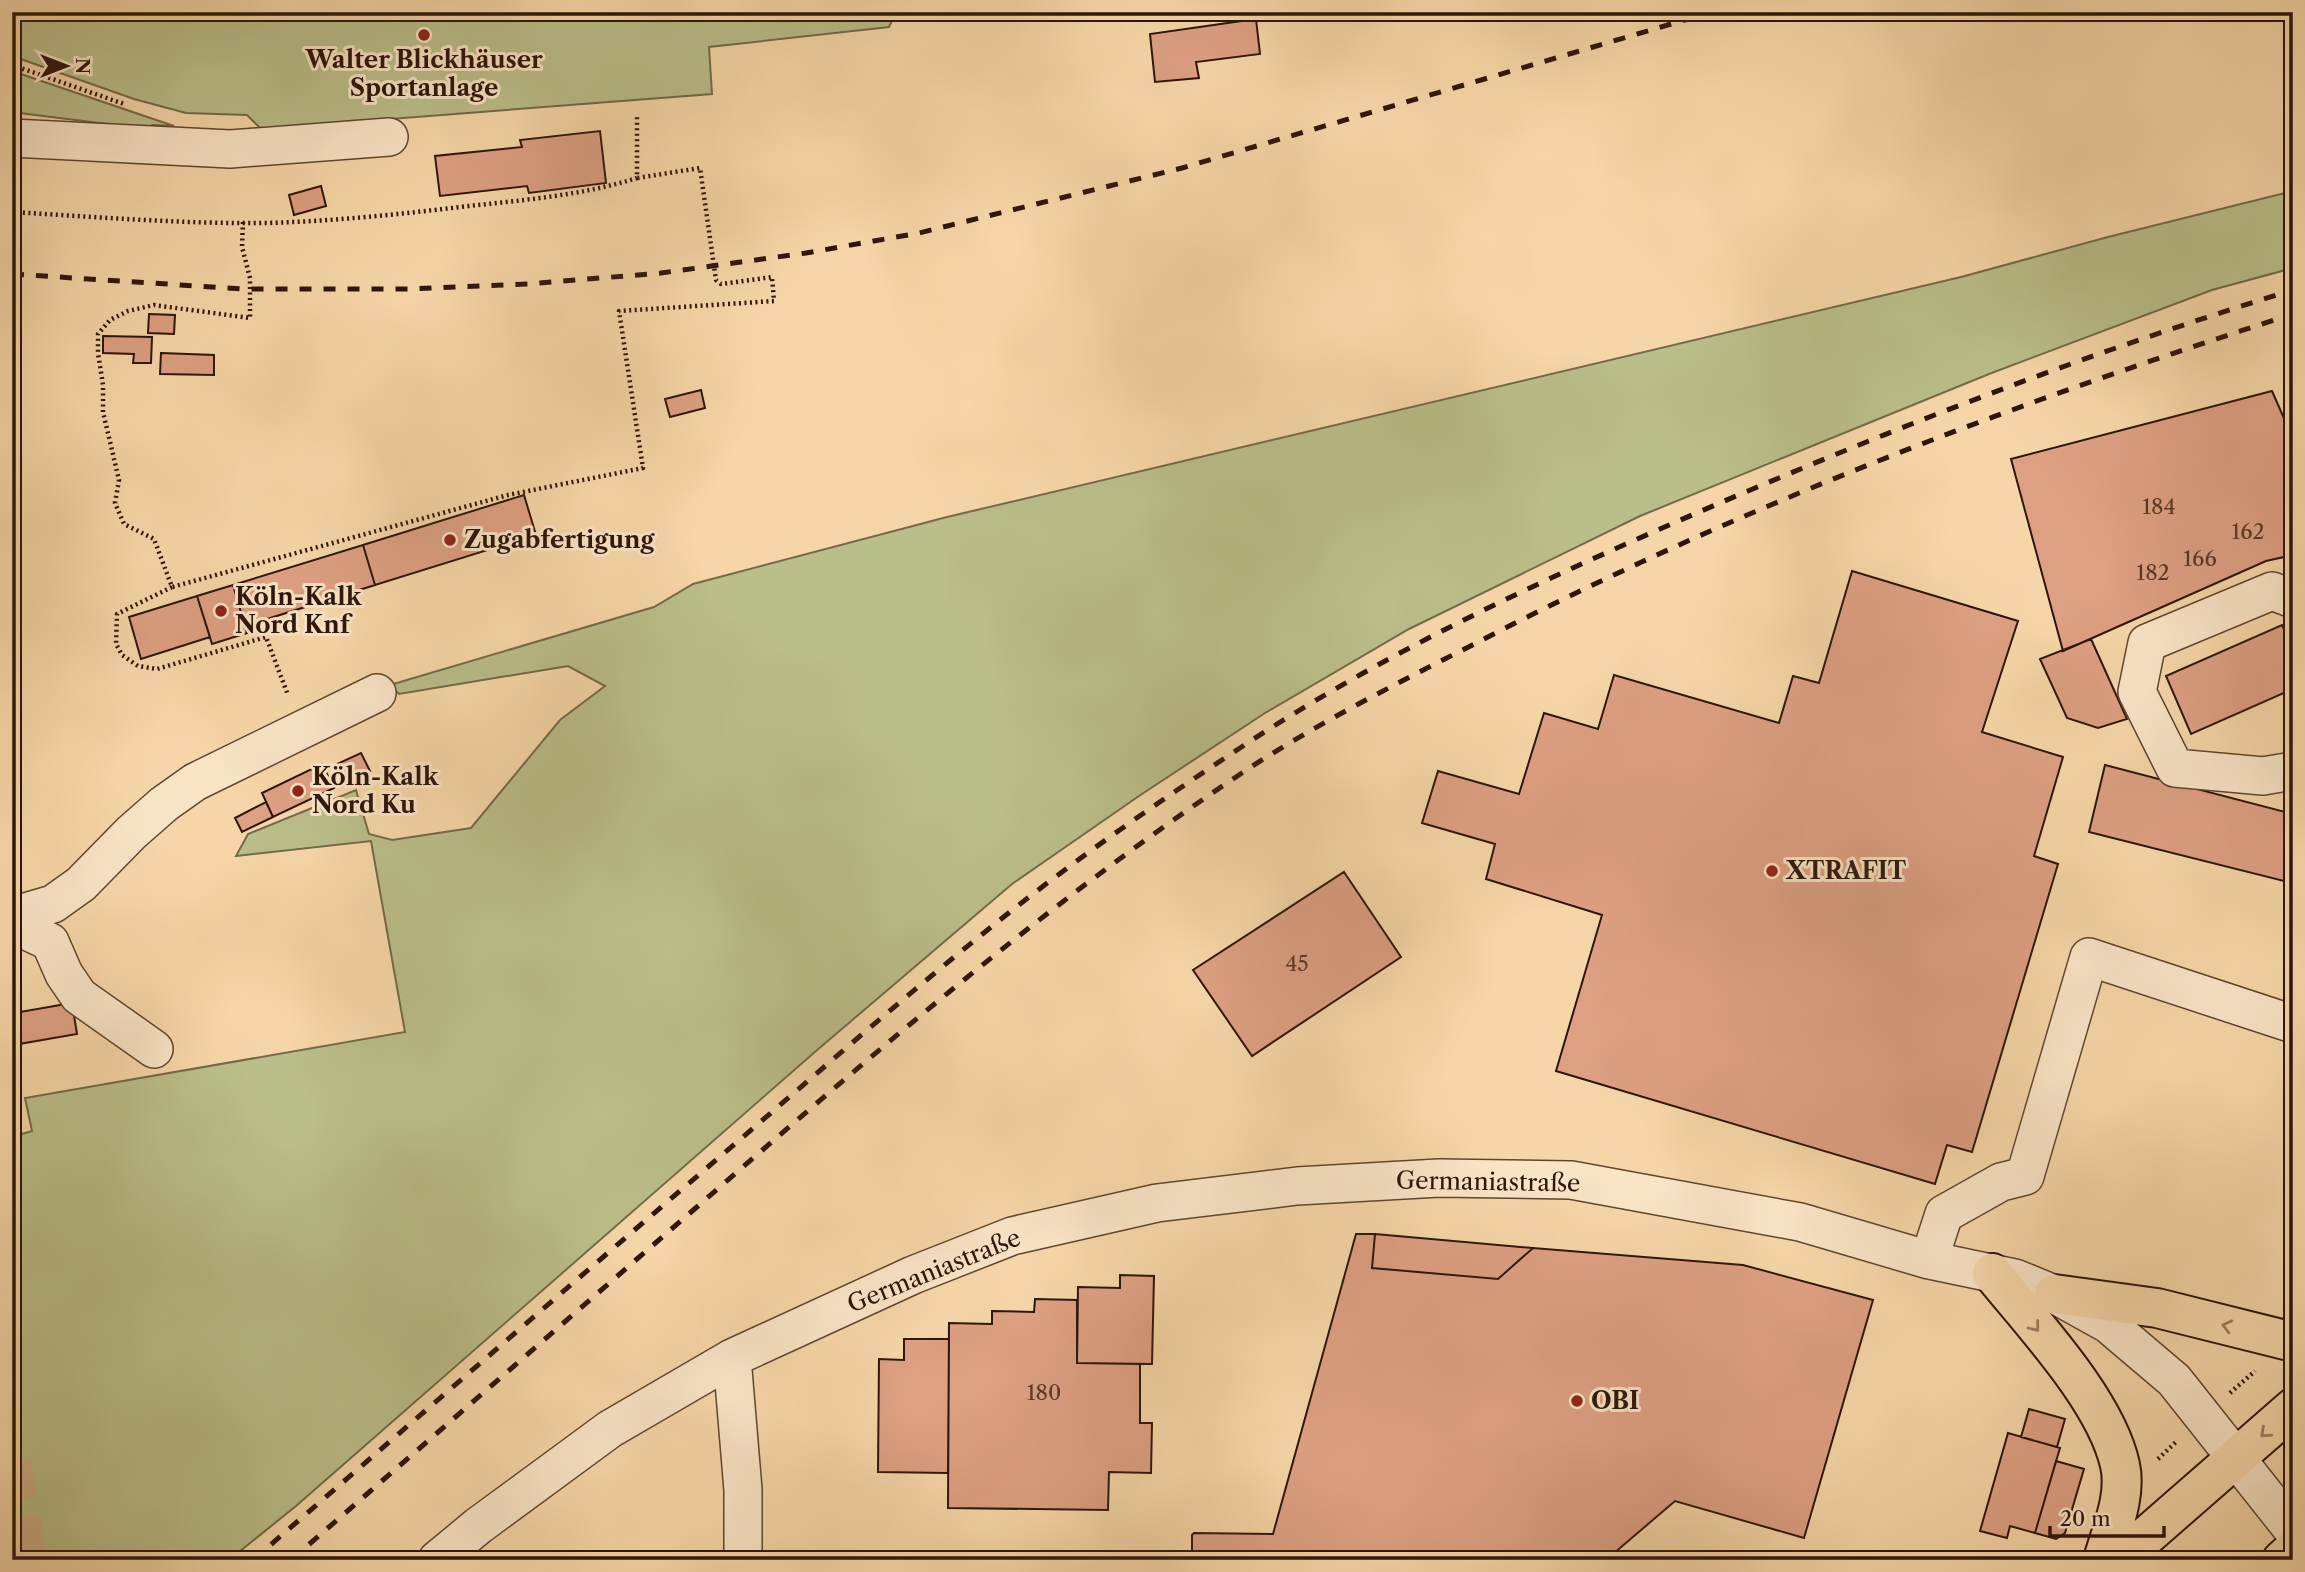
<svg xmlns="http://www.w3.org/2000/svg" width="2305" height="1572" font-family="'Libre Caslon Text',serif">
<rect width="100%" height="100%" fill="#f6d6a8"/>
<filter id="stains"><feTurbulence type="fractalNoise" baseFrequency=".00286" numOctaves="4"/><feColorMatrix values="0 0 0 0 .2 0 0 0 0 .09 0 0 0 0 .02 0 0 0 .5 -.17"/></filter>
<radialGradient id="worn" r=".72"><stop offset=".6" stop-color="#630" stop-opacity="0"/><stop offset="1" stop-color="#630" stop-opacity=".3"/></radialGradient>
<path fill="#babe89" stroke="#746a49" stroke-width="2" d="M12,12h884l-7,15 -180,20 3,47 -451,35 -14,-14 -61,-2 -52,-14 -122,-43z
M12,71l162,55 -22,-1 -5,4 -135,-17z
M2293,191v77l-81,22 -223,84 -349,142 -231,113 -144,84 -126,83 -127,88 -196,167 -520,455 -67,54h-217v-423l20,-6 -7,-33 380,-66 -34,-191 -135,15 12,-22 108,-44 13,44 23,6 79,-12 89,-108 45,-34 -37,-20 -169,28 -9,-9 264,-78 39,-23 254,-67 1014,-240 147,-40z"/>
<path fill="#dda082" stroke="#2e1509" stroke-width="2" d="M1256,19l4,35 -64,8 3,16 -44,4 -5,-48z
M600,131l6,52 -77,10 -2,-7 -87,10 -5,-40 87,-9 -2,-7z
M321,186l5,20 -32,9 -5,-20z
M149,314l26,1 -1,19 -26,-1z
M103,336l49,1 -1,26h-18l1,-9 -31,-1z
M161,353l53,2v20l-54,-1z
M701,390l4,18 -35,9 -5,-18z
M2272,391l21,48v116l-27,6 -203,90 -52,-192z
M2293,414v25l-9,-21z
M524,495l12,40 -161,50 -12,-40z
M363,545l12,40 -130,41 -12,-41z
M1852,571l166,50 -36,111 81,25 -29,99 24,8 -86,288 -25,-7 -12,39 -379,-113 46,-156 -116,-36 9,-35 -73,-21 16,-52 81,23 25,-81 54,16 16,-54 165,48 14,-47 26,7z
M233,585l14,48 -35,11 -15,-48z
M197,596l13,41 -69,22 -12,-42z
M2282,625l11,25v39l-102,45 -25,-58z
M2091,639l36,80 -29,9 -31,-10 -27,-59z
M361,753l9,18 -26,13 -9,-19z
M322,764l12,24 -61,29 -11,-24z
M2105,765l188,49v51l-5,17 -199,-50z
M266,802l7,15 -31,15 -7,-14z
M1344,872l57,85 -149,99 -59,-86z
M72,1003l5,31 -58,10 -5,-31z
M1356,1234h19l-3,34 126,11 35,-31 210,17 130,35 -69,238 -129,-37 -69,59h-414v-25l2,-2 79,1z
M1375,1234l158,14 -35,31 -126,-11z
M1120,1275l34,1 -2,88 -75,-1 1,-76 42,1z
M1035,1299l42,1v63l63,1v59h12l-1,50 -42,-1 -1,38 -160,-2 1,-185 43,1v-13l42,1z
M904,1339h45l-1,134 -70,-1 1,-113 25,1z
M2029,1409l36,10 -8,28 -36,-10z
M2008,1433l52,15 -25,85 -25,-7 -3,12 -27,-7z
M2056,1461l28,8 -19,64 -9,6 -21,-6z"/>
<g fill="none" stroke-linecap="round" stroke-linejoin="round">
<path stroke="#ceaf88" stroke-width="38" stroke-dasharray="38 19" stroke-linecap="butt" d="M12,1462l16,98"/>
<defs>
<path id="minor" d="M12,138l218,11 159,-12
M2293,599l-21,-8 -125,52 -10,49 38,76 88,8 30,-5
M12,916l41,-12 28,-20 50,-51 33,-29 31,-22 182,-89
M12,924l38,18 14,32 15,22 75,53
M1929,1260l15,-46 57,-32 24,-6 64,-219 204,67
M732,1358l11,132v70
M437,1560l41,-34 132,-97 122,-71 181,-83 99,-39 145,-33 140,-17 142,-8 132,2 229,42 129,38 86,18 39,16 54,30 66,56 119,150"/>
<path id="major" d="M1992,1273c42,52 114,128 128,192 7,31 -9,66 -17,95
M2054,1294l103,14 136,34
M2119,1560l174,-152
M2282,1560l11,-10"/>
</defs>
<use href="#minor" stroke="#604531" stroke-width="40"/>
<use href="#major" stroke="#2e1509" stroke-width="42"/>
<path stroke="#2e1509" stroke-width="4.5" stroke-dasharray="2 3.5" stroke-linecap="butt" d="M12,65l112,39
M12,212c85,5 171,12 256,11 67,-2 134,-9 201,-17 56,-6 114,-11 168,-28v-62
M243,222l-1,25 8,31v40l-96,-13 -26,6 -18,9 -12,14v19l5,32v27l16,68 -4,23 9,21 30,15 18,48 336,-92 135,-27 -24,-157 155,-10 -2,-24 -51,7 -5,-4 -16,-112 -63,10
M172,587l-55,27 -1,30 6,11 16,11 19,3 109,-32 22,58
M2230,1393l25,-22
M2158,1459l19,-18
M2051,1560l13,-8"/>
<use href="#minor" stroke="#f9e4c6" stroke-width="37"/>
<use href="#major" stroke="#f6d6a8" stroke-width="38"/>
<path stroke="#2e1509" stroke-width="5" stroke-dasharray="12 12" stroke-linecap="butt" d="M12,274l231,15h167l118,-5 133,-11 145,-20 113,-20 263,-65 530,-156
M253,1560c163,-141 326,-283 490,-423 80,-69 160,-139 242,-205 82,-67 170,-128 258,-186 142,-94 299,-166 456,-234 194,-84 391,-160 594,-222
M291,1560c136,-118 271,-236 407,-354 178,-155 356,-309 553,-439 74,-48 153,-87 231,-127 259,-134 533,-237 811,-326"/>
</g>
<defs><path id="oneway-chevron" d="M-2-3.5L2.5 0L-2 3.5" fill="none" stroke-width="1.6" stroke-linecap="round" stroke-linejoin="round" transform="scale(1.75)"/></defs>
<g stroke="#9c7f60">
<use href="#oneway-chevron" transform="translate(2227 1326) rotate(-166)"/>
<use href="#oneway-chevron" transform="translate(2035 1327) rotate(52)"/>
<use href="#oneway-chevron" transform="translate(2265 1433) rotate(138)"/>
</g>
<g fill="#8f2418" stroke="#f9e4c6" stroke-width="2.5">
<circle cx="424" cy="35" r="7"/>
<circle cx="450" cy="540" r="7"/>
<circle cx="221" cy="611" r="7"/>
<circle cx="298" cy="791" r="7"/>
<circle cx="1772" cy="871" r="7"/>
<circle cx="1577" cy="1401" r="7"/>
</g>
<g text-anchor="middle" stroke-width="6" stroke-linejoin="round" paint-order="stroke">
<g font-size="21" fill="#5a3827">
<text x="2159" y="514">184</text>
<text x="2248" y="539">162</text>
<text x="2200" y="566">166</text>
<text x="2153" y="580">182</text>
<text x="1297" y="971">45</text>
<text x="1044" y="1400">180</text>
</g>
<g font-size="24" font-weight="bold" fill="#2e1509" stroke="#f9e4c6" text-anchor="start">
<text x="424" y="68" text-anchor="middle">Walter Blickhäuser<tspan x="424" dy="28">Sportanlage</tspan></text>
<text x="464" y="548">Zugabfertigung</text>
<text x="235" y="605">Köln-Kalk<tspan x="235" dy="28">Nord Knf</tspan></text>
<text x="312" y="785">Köln-Kalk<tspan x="312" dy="28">Nord Ku</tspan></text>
<text x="1786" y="879">XTRAFIT</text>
<text x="1591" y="1409">OBI</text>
</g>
<g font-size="24" fill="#2e1509" stroke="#f9e4c6">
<text transform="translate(1488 1182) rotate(1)" y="8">Germaniastraße</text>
<text transform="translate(934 1271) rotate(-22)" y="8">Germaniastraße</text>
</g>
</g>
<rect width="2305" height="1572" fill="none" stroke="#f6d6a8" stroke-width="42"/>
<rect x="14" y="14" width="2277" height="1544" fill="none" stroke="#2e1509" stroke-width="3.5"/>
<rect x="21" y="21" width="2263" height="1530" fill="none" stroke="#2e1509" stroke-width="2"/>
<g transform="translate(66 66) rotate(90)" stroke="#f9e4c6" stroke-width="5" paint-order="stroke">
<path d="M0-5L12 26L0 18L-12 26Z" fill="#2e1509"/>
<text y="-10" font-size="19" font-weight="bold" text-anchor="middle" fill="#2e1509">N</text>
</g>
<path d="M2050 1526v10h114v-10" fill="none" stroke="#2e1509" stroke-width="3.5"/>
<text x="2060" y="1526" font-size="21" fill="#2e1509" stroke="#f9e4c6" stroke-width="5" paint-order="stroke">20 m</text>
<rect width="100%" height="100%" filter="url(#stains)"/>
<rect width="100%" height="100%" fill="url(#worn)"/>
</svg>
